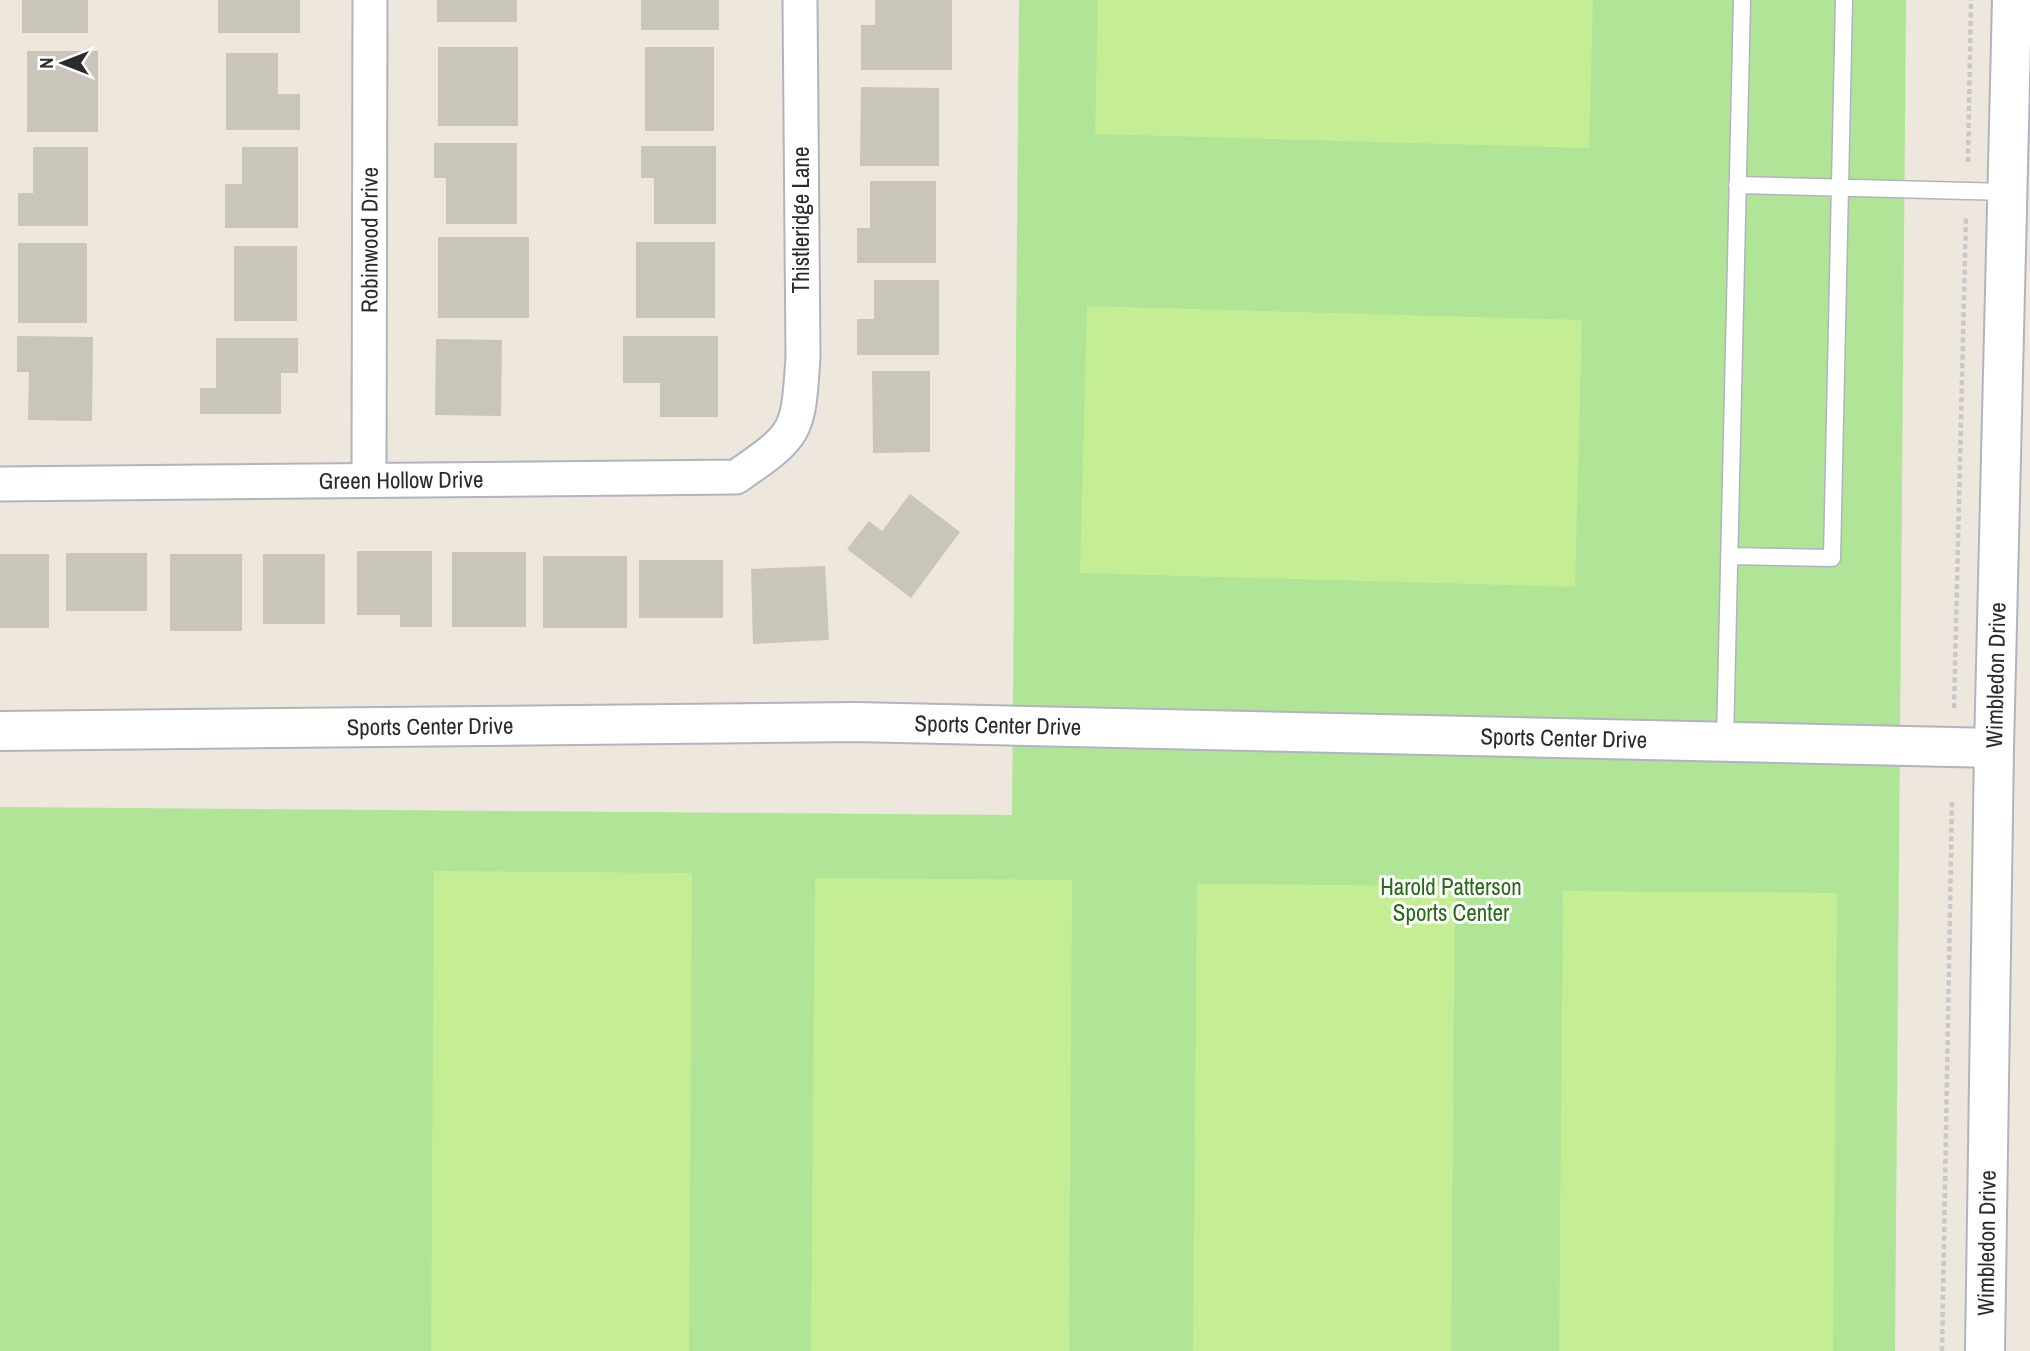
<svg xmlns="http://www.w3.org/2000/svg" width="2030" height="1351" font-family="'Archivo Narrow',sans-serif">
<rect width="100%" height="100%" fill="#ede7dd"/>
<path fill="#b0e598" d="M1019,0h887l-11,1351h-1895v-544l1012,8z"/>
<path fill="#c4ed94" d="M1098,0h495l-4,148 -494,-14z
M1087,306l495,14 -7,267 -495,-14z
M434,871l258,2 -3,478h-258z
M815,878l257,2 -3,471h-258z
M1197,884l258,2 -4,465h-258z
M1563,891l274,2 -4,458h-274z"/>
<path fill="#c9c5bb" d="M22,0h66v33h-66z
M218,0h82v33h-82z
M437,0h80v22h-80z
M641,0h78v30h-78z
M875,0h77v70h-91v-45h14z
M438,47h80v79h-80z
M645,47h69v84h-69z
M27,51h71v81h-71z
M226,53h52v41h22v36h-74z
M861,87l78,1v78h-79z
M434,143h83v81h-71v-46h-12z
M641,146h75v78h-62v-46h-13z
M33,147h55v79h-70v-33h15z
M242,147h56v81h-73v-44h17z
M870,181h66v82h-79v-35h13z
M438,237h91v81h-91z
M636,242h79v76h-79z
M18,243h69v80h-69z
M234,246h63v75h-63z
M874,280h65v75h-82v-36h17z
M17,336l76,1 -1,84 -64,-1 1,-48h-12z
M623,336h95v81h-58v-34h-37z
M216,338h82v35h-17v41h-81v-26h16z
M436,339l66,1 -1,76 -66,-1z
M872,371h58v81l-57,1z
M910,494l50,38 -49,66 -64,-49 22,-28 13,10z
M357,551h75v76h-32v-12h-43z
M452,552h74v75h-74z
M66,553h81v58h-81z
M0,554h49v74h-49z
M170,554h72v77h-72z
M263,554h62v70h-62z
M543,556h84v72h-84z
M639,560h84v58h-84z
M825,566l4,74 -76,4 -2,-75z"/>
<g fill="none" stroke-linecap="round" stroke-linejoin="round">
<defs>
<path id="service" d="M1737,185l270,7
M1729,556l103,2 12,-558
M1725,742l17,-742"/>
<g id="minor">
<path id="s1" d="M369,480l1,-480"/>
<path id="s2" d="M0,484l736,-7c63,-43 62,-45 67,-120l-3,-357"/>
</g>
<g id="tertiary">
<path id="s3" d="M0,731l856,-9 1138,26"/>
<path id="s4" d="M1985,1351l9,-603 18,-748"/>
</g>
</defs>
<use href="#service" stroke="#b1b3bf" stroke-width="19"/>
<use href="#minor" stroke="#b1b3bf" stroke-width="37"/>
<use href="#tertiary" stroke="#b1b3bf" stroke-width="42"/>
<path stroke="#c8c8c8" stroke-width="4.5" stroke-dasharray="5 3.5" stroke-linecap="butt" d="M1968,162l3,-162
M1954,708l12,-493
M1942,1351l10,-551"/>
<use href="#service" stroke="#fff" stroke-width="16"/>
<use href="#minor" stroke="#fff" stroke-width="33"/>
<use href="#tertiary" stroke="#fff" stroke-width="38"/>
</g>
<g text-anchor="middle" stroke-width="6" stroke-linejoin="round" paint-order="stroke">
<g font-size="23" fill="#2b2b2b" stroke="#fff">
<text transform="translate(801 220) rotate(-90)" y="8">Thistleridge Lane</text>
<text dy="8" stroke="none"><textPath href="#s1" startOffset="240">Robinwood Drive</textPath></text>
<text dy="8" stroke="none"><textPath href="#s2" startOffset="401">Green Hollow Drive</textPath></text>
<text dy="8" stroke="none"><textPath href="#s4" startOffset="676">Wimbledon Drive</textPath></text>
<text dy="8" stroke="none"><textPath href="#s3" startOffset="430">Sports Center Drive</textPath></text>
<text dy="8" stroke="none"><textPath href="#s3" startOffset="998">Sports Center Drive</textPath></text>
<text dy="8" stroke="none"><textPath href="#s3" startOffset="1564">Sports Center Drive</textPath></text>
<text dy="8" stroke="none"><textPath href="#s4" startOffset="108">Wimbledon Drive</textPath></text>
</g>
<g font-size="23" fill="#276b18" stroke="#fff">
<text x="1451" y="895">Harold Patterson<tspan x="1451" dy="26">Sports Center</tspan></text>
</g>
</g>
<g transform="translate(63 63) rotate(270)" stroke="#ffffff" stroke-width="5" paint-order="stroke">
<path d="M0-5L12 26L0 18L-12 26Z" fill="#2b2b2b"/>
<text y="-10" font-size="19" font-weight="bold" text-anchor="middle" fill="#2b2b2b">N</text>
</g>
</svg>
